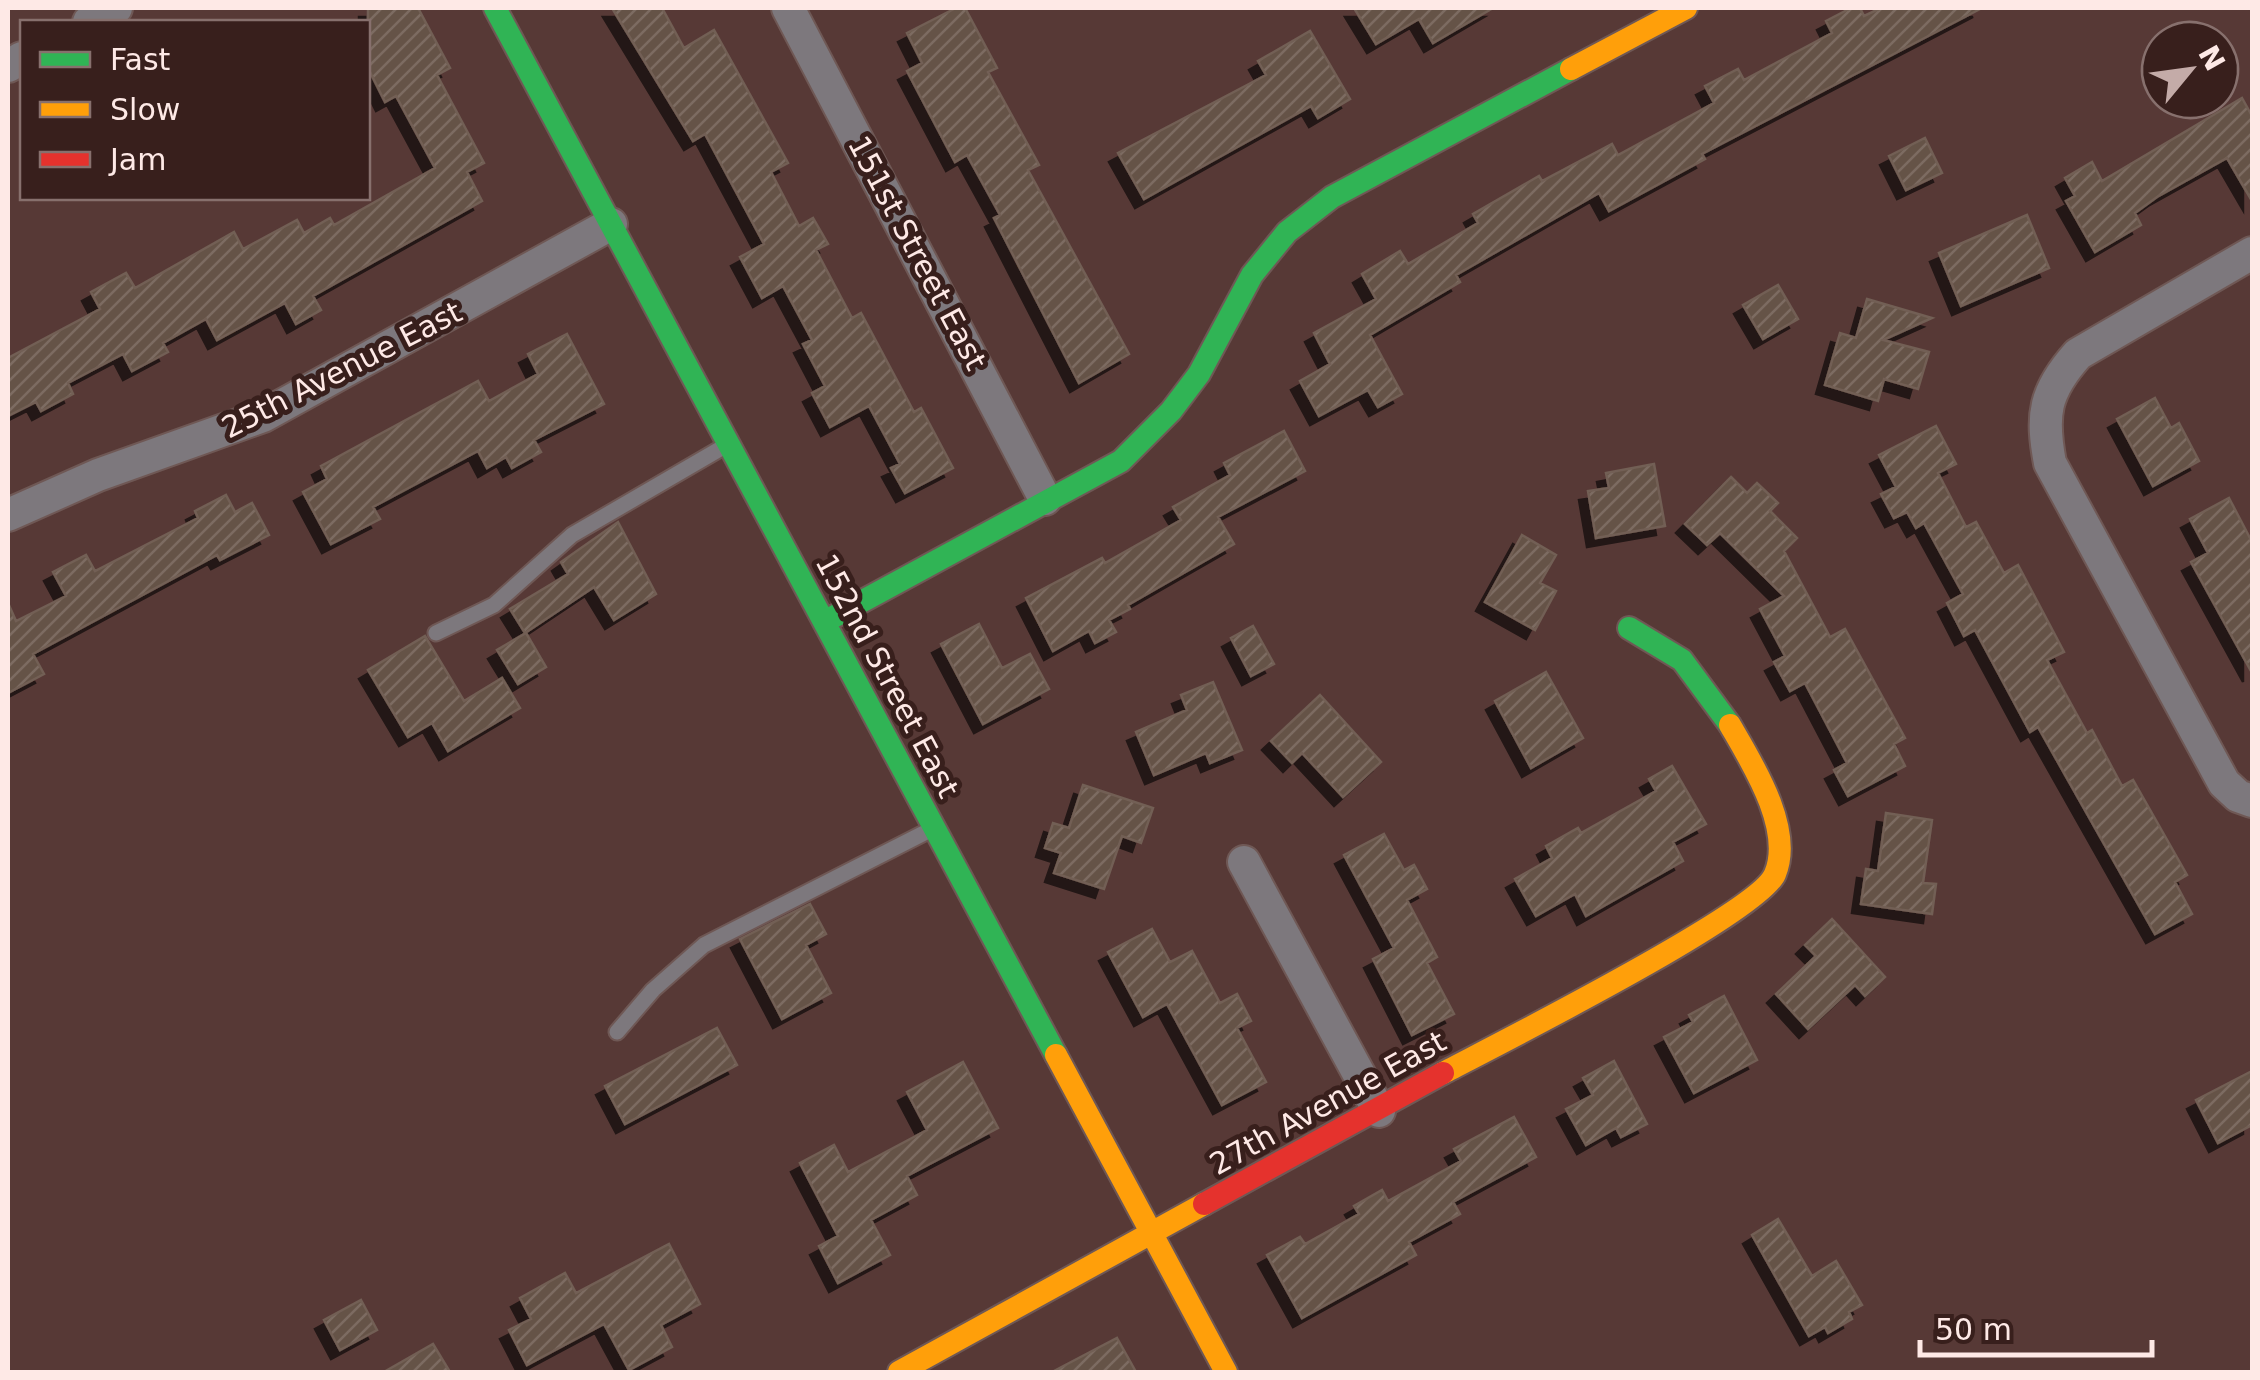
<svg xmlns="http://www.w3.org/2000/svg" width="2260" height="1380" font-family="'DejaVu Sans',sans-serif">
<defs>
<pattern id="building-hatch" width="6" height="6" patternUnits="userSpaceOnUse" patternTransform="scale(2.5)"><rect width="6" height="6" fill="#655347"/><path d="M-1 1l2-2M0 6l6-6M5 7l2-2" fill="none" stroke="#7c6c62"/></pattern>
<filter id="shadow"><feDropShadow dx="-9" dy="9" stdDeviation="0" flood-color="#0009"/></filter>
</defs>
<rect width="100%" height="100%" fill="#573936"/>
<path fill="url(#building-hatch)" stroke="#725f54" stroke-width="2.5" filter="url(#shadow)" d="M368,8h50l32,60 -13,7 47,88 -17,9 15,29 -169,95 8,14 -25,14 -11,-21 -68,37 -11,-21 -43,24 5,9 -36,19 -9,-17 -55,29 5,11 -32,17 -5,-9 -28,14v-58l92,-49 -9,-17 35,-19 9,15 99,-56 9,17 54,-29 7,13 26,-15 4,7 101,-57 -39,-72 -11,6 -17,-34z
M612,8h50l22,40 30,-18 74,133 -17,9 28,54 14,-8 15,26 -12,6 36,68 9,-5 53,99 7,-4 32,60 -48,25 -14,-25 9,-4 -31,-58 -39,21 -18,-34 13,-7 -22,-42 9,-4 -29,-54 -21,12 -22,-41 24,-13 -59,-110 -12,7z
M956,8h9l32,60 -9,4 51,93 -11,5 101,184 -50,29 -85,-165 6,-3 -33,-60 -12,7 -48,-91 15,-8 -15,-30z
M1354,8h139l-60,35 -14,-24 -43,25z
M1851,8h9l4,8 17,-8h101l-280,146 3,5 -96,52 -10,-18 -143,82 4,7 -90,53 32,59 -24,13 -10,-17 -49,26 -19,-35 30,-17 -16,-31 62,-34 -14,-25 38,-23 8,13 70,-41 -5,-9 66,-38 3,5 70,-37 6,11 96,-52 -9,-17 33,-17 6,11 88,-47 -6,-12z
M1310,31l40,68 -32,19 -7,-12 -167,93 -26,-46 148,-78 -8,-14z
M2242,98l10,18v85l-25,-43 -70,39 -22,16 6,12 -46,27 -29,-51 9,-5 -10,-18 27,-16 10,19z
M1925,138l17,35 -36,17 -17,-34z
M2027,215l22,53 -88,38 -22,-53z
M1778,285l20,34 -35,20 -20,-34z
M1867,299l65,19 -49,22 46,12 -11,37 -34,-10 -6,22 -53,-16 15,-52 16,5z
M567,334l37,70 -70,36 7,12 -29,16 -6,-11 -19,11 -9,-17 -105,56 7,12 -49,25 -28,-52 24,-13 -6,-13 157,-85 11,20 49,-27 -10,-20z
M2155,398l16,30 8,-5 20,38 -46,25 -36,-67z
M1936,426l20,38 -18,9 28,54 10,-5 28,51 14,-8 46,87 -17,8 40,73 5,-3 30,56 11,-6 54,95 -12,7 17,32 -37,20 -117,-207 -8,5 -55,-102 -11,6 -17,-33 16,-9 -39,-71 -8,5 -9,-16 -13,6 -13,-24 15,-7 -17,-32z
M1284,431l21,40 -87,46 16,27 -106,61 2,4 -21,11 7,12 -21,11 -6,-12 -36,20 -27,-53 76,-40 3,5 76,-43 -8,-13 57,-32 -6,-12z
M1654,464l11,62 -69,12 -8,-47 21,-3 -3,-15z
M1731,477l16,16 10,-10 21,20 -8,8 27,27 -13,13 46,86 15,-8 60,109 -11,6 11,22 -57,30 -14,-26 13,-7 -42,-80 -15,8 -16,-29 11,-6 -25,-47 24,-13 -64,-63 -13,12 -22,-21z
M226,495l9,17 17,-9 17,32 -49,25 -3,-5 -184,99 11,20 -36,19v-90l8,18 50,-25 -13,-24 33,-17 9,16 103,-53 -3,-7z
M2229,498l23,44v131l-61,-111 17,-9 -18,-34z
M618,522l38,72 -42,26 -20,-33 -69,46 -15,-24 58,-35 -7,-12z
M1522,535l34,20 -16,28 16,8 -21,39 -50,-28z
M979,624l23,44 28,-14 19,35 -66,35 -42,-80z
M1253,626l21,38 -23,12 -20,-38z
M526,633l20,34 -28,17 -21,-34z
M425,636l39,65 38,-23 18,30 -72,43 -16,-28 -24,14 -40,-67z
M1546,672l37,66 -52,30 -36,-67z
M1213,682l29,68 -32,13 -4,-10 -52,22 -18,-43 51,-22 -6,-15z
M1320,695l61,67 -38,35 -41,-44 -10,10 -21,-22z
M1672,766l34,58 -33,18 10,19 -97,55 -11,-22 -39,22 -21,-37 37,-21 -6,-12 32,-18 3,5 75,-42 -7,-12z
M1083,785l70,23 -12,35 -19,-7 -18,53 -50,-16 7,-20 -16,-5 8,-25 16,5z
M1886,813l46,7 -9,63 13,1 -4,30 -71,-10 5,-35 12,2z
M1384,834l20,36 10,-5 13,24 -20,11 30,57 -10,6 27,51 -42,21 -39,-76 21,-11 -50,-93z
M810,904l16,30 -20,11 25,48 -49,26 -42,-80z
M1832,919l53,58 -20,19 -10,-11 -47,44 -32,-35 40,-38 -11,-11z
M1152,929l18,33 22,-11 28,52 17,-9 14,27 -14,7 29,54 -44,23 -55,-101 -24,13 -35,-65z
M1724,996l33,64 -63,33 -30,-56 29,-15 -4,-7z
M717,1028l20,37 -112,59 -20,-38z
M1614,1061l33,63 -26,13 -5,-9 -30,17 -20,-36 27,-14 -10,-17z
M963,1062l35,66 -91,48 10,19 -46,25 19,35 -52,28 -19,-37 19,-10 -38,-73 34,-18 14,27 79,-42 -20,-38z
M2252,1071v54l-34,18 -22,-43z
M1514,1117l22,40 -83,45 7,12 -51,28 7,13 -114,63 -35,-63 33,-18 5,7 54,-30 -5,-8 28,-16 6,11 73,-40 -7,-12z
M1778,1219l34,57 24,-15 26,44 -13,7 3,7 -24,14 -3,-6 -16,9 -57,-101z
M669,1244l31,60 -39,21 11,22 -43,23 -25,-46 -77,41 -18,-35 22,-11 -11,-21 45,-25 11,20z
M361,1300l16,30 -37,20 -16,-30z
M1117,1338l19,34h-84z
M433,1344l17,28h-66z"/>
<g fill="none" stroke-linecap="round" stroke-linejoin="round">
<defs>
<path id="lane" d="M436,633l58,-28 78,-70 153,-89
M617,1032l36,-42 51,-45 226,-115"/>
<path id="street" d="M788,8l257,491
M89,22l27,-14
M8,66l14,-8
M2252,253l-174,101c-34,38 -37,61 -28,109l174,320 14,13 14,5
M8,515l90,-40 165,-59 348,-192
M1244,862l135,249"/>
<path id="fast" d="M495,8l561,1047
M824,622l297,-161 50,-50 28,-37 53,-99 35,-43 45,-35 239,-128
M1629,628l53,32 48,65"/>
<path id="slow" d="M1571,69l115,-61
M1056,1055l170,317
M1443,1073c53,-28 316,-160 332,-199 19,-45 -23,-111 -45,-149
M899,1372l305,-168"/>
<path id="jam" d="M1204,1204l239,-131"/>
</defs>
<use href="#lane" stroke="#6f5855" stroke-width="19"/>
<use href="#street" stroke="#6f5855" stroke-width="36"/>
<use href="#fast" stroke="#6f5855" stroke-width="26"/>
<use href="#slow" stroke="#6f5855" stroke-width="26"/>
<use href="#jam" stroke="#6f5855" stroke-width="26"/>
<use href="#lane" stroke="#7d787d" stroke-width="15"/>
<use href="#street" stroke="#7d787d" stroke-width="32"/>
<use href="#fast" stroke="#30b455" stroke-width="22"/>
<use href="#slow" stroke="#ff9f0a" stroke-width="22"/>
<use href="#jam" stroke="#e5322d" stroke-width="22"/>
</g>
<g text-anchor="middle" stroke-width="10" stroke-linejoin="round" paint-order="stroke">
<g font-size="30" fill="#fee9e6" stroke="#381f1c">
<text transform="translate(917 253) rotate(62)" y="10">151st Street East</text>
<text transform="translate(342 370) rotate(-27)" y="10">25th Avenue East</text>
<text transform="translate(887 676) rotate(62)" y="10">152nd Street East</text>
<text transform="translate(1328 1103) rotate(-29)" y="10">27th Avenue East</text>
</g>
</g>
<rect width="2260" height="1380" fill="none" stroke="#fee9e6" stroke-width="20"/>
<rect x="20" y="20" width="350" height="180" fill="#381f1c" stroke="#87706d" stroke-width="2.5"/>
<rect x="40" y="52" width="50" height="15" fill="#30b455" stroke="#87706d" stroke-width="2.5"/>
<text x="110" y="70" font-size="30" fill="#fee9e6">Fast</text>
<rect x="40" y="102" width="50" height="15" fill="#ff9f0a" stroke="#87706d" stroke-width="2.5"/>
<text x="110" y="120" font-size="30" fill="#fee9e6">Slow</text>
<rect x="40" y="152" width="50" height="15" fill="#e5322d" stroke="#87706d" stroke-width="2.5"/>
<text x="110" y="170" font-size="30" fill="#fee9e6">Jam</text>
<g transform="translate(2190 70) rotate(61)"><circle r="48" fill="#381f1c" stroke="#87706d" stroke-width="2.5"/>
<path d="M0-8L18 38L0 25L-18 38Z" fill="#c4aba8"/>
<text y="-15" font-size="28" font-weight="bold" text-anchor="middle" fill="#fee9e6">N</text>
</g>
<path d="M1920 1340v15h232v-15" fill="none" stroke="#fee9e6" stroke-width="5"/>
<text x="1935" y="1340" font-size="30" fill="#fee9e6" stroke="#381f1c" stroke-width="8" paint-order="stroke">50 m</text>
</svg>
